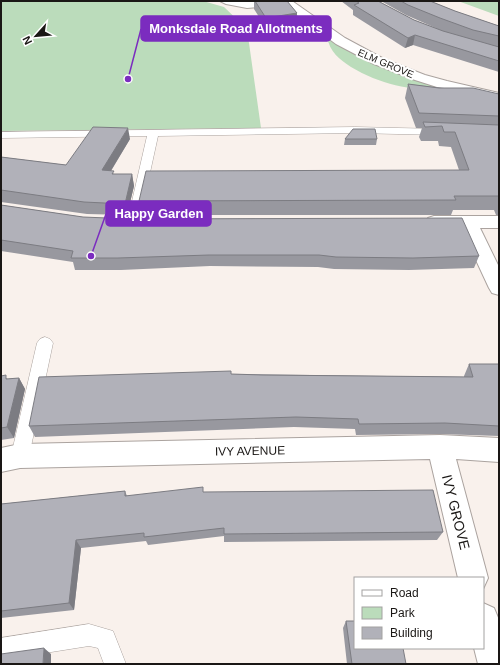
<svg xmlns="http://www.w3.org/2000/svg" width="500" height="665" font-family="Helvetica,sans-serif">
<rect width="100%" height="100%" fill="#f9f1ec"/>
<path fill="#bbdcbb" d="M1,1h202l21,6 23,22 14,99 -260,3z
M458,1h41v15z
M327,37c9,5 17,11 26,16 32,19 69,30 105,37 -38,2 -74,-3 -107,-23 -12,-8 -21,-15 -24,-30z"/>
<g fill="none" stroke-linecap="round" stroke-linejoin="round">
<defs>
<path id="service" d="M355,127l85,2 5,3 -5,3 -85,-2 -197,3 -19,87 -2,3h-8l-2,-3 20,-87 -146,2v-6z
M45,337l5,2 3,4 -24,113 -3,6 -6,2 -6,-2 -3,-6 26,-113 3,-4z
M89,624l24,7 13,33h-22l-6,-16 -9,-2 -88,14v-22z"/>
<path id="minor" d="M220,1h72l53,37 39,21 41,16 22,6 52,12v8l-62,-14 -22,-7 -41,-16 -38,-20 -53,-39 -36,3 -21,-4z
M434,216h65v12h-19l19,39v28l-7,-2 -3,-5 -28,-60h-27l-6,-2 -3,-4 3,-4z
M440,435l59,3v24l-43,-3 32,119 -5,11v-11h-25l-28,-119 -410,9 -19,4v-24l19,-4z
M483,603l11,5 5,12v44h-21l-4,-16h9z"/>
</defs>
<use href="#service" stroke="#aba39f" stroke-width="1"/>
<use href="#minor" stroke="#aba39f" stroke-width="2"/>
<use href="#service" fill="#fff" fill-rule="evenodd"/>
<use href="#minor" fill="#fff" fill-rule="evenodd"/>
</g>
<path fill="#98989f" d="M254,1h33l10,12 -1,10 -30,5 -12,-19z
M341,1h37l36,19 24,9 -32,-14 -25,-14h49l25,10 44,15v46l-86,-27 -8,3 -52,-33v-5z
M408,84l91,10v121h-3l-2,-5h-41l-2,5h-309l-3,-14 320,-31 -8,-23 -12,-1 -1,-5h-17l-2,-4 3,-9h-6l-11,-30z
M130,139l-19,32 3,3h18l2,12 -7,29 -40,-1 -86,-12v-45l65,8z
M345,139h32l-1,6h-32z
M1,205l82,12 396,39 -5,12 -65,2 -75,-1 -16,-2 -108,-1 -89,4h-46l-2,-8 -72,-11z
M469,364h30v72l-59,-2 -84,1 -1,-6 -61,-2 -259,10 -6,-11 202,-52 233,3v-1z
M1,376l7,3 11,-1 6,11 -11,49 -13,2z
M125,491l2,5 77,-4 239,40 -6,8 -213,2v-6l-76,9 -2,-4 -65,7 -7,62 -73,8v-114z
M346,621l60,43h-59l-4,-36z"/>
<path fill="#7c7c82" d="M297,13l-1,10 -30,5v-10z
M415,35l-2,10 -8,3 3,-10z
M128,128l2,11 -26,43 -2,-12z
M132,174l2,12 -7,29 -2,-11z
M19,378l6,11 -11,49 -7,-11z
M76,540l5,8 -7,62 -5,-7z
M44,648l7,6v10h-8z"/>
<path fill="#b1b1b9" stroke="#7c7c82" d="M255,1h32l10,12 -31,5z
M356,1h22l36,19 29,11 56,16v14l-84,-26 -7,3 -54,-33 5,-2z
M401,1h29l25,10 44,15v10l-26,-6 -33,-12 -32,-13z
M408,84l31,4h34l26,6v22l-80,-3z
M423,122l76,3v71h-45l2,4 -317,1 7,-30 323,-1 -14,-38h-11l-2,-6 -17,1z
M93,127l35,1 -26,42 12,1 -2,3h20l-7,30 -41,-2 -83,-12v-33l65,8z
M353,129h22l2,10h-32z
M1,205l82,12 48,2 331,-1 17,38 -66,2 -77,-1 -17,-2h-110l-91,3h-47l2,-7 -72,-11z
M469,364h30v62l-54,-3 -86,1 -1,-5 -62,-2 -267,9 10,-49 192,-6v3l32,1 210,2z
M6,375v4l13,-1 -12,49 -6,1v-52z
M203,487v5l230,-2 10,42 -219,2v-6l-80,9v-4l-68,7 -7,63 -68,8v-107l124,-13v5z
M346,621h9v27h48l3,16h-54z
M44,648l-1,16h-42v-10z"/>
<g text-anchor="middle" stroke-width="4" stroke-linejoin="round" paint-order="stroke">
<g font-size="10" fill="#1a1715" stroke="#fff">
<text transform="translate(386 63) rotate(23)" y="4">ELM GROVE</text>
</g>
<g font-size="12" fill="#1a1715" stroke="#fff">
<text transform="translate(250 451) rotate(-1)" y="4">IVY AVENUE</text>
</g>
<g font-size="14" fill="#1a1715" stroke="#fff">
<text transform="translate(456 512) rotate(76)" y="5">IVY GROVE</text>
</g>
</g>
<path fill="none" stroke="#7b2cbf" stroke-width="1.5" d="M128 79L141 29M91 256L106 214"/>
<g fill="#7b2cbf" stroke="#fff" stroke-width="1.5">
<circle cx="128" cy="79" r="4"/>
<circle cx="91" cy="256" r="4"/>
</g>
<g fill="#7b2cbf" stroke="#7b2cbf" stroke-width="1.5">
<rect x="141" y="16" width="190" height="25" rx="4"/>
<rect x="106" y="201" width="105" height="25" rx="4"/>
</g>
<g font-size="13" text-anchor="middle" font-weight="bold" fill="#fff">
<text x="236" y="33">Monksdale Road Allotments</text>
<text x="159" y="218">Happy Garden</text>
</g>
<rect width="500" height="665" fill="none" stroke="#1a1715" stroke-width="4"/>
<rect x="354" y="577" width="130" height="72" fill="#ffffff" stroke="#a3a2a1"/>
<rect x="362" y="590" width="20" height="6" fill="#ffffff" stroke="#a3a2a1"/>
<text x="390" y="597" font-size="12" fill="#1a1715">Road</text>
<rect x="362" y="607" width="20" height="12" fill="#bbdcbb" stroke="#a3a2a1"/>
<text x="390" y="617" font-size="12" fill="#1a1715">Park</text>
<rect x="362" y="627" width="20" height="12" fill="#b1b1b9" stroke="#a3a2a1"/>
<text x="390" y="637" font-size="12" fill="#1a1715">Building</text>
<g transform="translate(36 36) rotate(243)" stroke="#ffffff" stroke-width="3" paint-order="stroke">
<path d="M0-3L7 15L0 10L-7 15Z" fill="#1a1715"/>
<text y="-6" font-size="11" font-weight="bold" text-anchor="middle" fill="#1a1715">N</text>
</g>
</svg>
